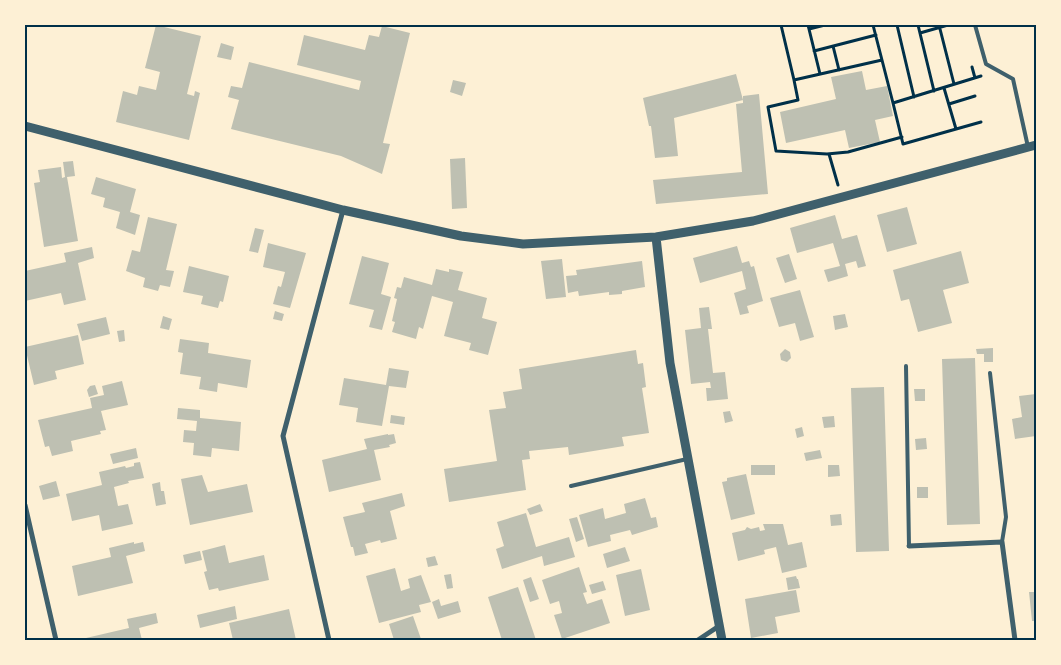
<svg xmlns="http://www.w3.org/2000/svg" width="1061" height="665" font-family="Signika,sans-serif">
<rect width="100%" height="100%" fill="#fdf0d5"/>
<path fill="#bec0b2" d="M156,25l45,11 -14,58 7,2 1,-5 5,2 -11,47 -73,-18 7,-31 14,4 2,-9 17,4 4,-18 -15,-4z
M382,26l28,7 -27,110 7,1 -8,30 -41,-18 -110,-27 8,-29 -11,-3 3,-11 11,2 7,-26 110,28 2,-9 -64,-16 7,-30 61,15 4,-15 10,2z
M221,43l13,4 -3,13 -14,-3z
M862,71l4,19 21,-4 6,30 -18,4 5,22 -31,6 -4,-18 -59,13 -6,-31 56,-13 -5,-22z
M736,74l7,26 -69,18 4,38 -23,2 -4,-32h-2l-6,-28z
M453,80l13,3 -4,13 -12,-4z
M759,94l9,100 -112,10 -3,-24 89,-8 -6,-68 7,-1v-7z
M465,158l2,50 -15,1 -2,-50z
M73,161l2,15 -8,1 11,64 -34,6 -10,-64 6,-1 -2,-12 23,-3 1,11 3,-1 -2,-15z
M96,177l40,12 -6,23 10,3 -5,20 -19,-7 4,-16 -17,-5 2,-9 -14,-4z
M907,207l10,37 -30,8 -10,-37z
M835,215l7,24 15,-4 9,31 -8,2 -2,-7 -11,3 3,12 -20,6 -4,-12 16,-4 -7,-23 -36,10 -7,-25z
M148,217l29,7 -11,46 8,1 -4,16 -10,-2 -2,6 -15,-4 2,-9 -19,-7 6,-21 8,2z
M255,228l9,2 -6,23 -9,-2z
M268,243l38,10 -16,55 -17,-4 5,-18 3,1 4,-15 -22,-5z
M737,246l5,17 7,-2 2,6 3,-1 9,35 -16,5 2,7 -9,2 -6,-22 12,-4 -4,-18 -42,12 -7,-25z
M92,247l2,11 -16,5 8,37 -22,5 -3,-12 -36,8v-30l41,-9 -2,-9z
M961,251l8,32 -26,7 9,33 -34,9 -9,-33 -8,2 -8,-31z
M789,254l8,25 -12,4 -9,-25z
M362,256l27,7 -8,31 10,3 -9,33 -13,-3 5,-17 -25,-6z
M562,259l4,38 -20,2 -5,-38z
M642,261l3,26 -23,4v3l-13,1v-3l-30,4 -1,-5 -10,2 -2,-17 11,-1 -1,-5z
M189,266l40,10 -6,26 -3,-1 -2,7 -17,-4 2,-8 -20,-4z
M436,269l13,3v-3l14,3 -5,18 29,8 -5,20 15,4 -9,33 -19,-5 2,-7 -27,-7 9,-34 -21,-6 -9,33 -4,-2 -3,12 -24,-7 3,-10 -3,-1 5,-22 -3,-1 3,-11 4,1 3,-11 28,8z
M800,290l14,47 -14,4 -5,-18 -16,4 -9,-29z
M709,307l3,22h-4l5,44 12,-1 3,27 -21,2 -1,-13h5l-1,-6 -19,2 -6,-54 16,-2 -2,-20z
M275,311l9,3 -2,7 -9,-2z
M845,314l3,13 -13,3 -2,-14z
M163,316l9,3 -3,11 -9,-2z
M106,317l4,17 -28,7 -5,-17z
M124,330l1,11 -6,1 -2,-11z
M78,335l6,29 -29,7 2,8 -23,6 -9,-38z
M180,339l29,4 -1,10 43,7 -4,28 -29,-5 -1,9 -18,-3 2,-12 -21,-3 3,-21 -5,-1z
M993,348v14h-9v-8h-7l-1,-5z
M785,349l5,3 1,6 -4,4 -6,-2 -1,-6z
M636,350l2,14 5,-1 3,24 -4,1 7,45 -27,4 2,9 -55,9 -1,-8 -39,4 1,8 -8,1 4,30 -77,12 -5,-33 53,-8 -8,-51 17,-2 -3,-16 19,-3 -3,-20z
M975,358l5,166 -33,1 -5,-166z
M389,368l20,3 -3,17 -17,-2 -7,40 -26,-4 2,-14 -19,-3 5,-27 42,7z
M122,381l6,24 -27,6 5,19 -6,1 1,3 -30,7 2,10 -21,5 -3,-10 -4,1 -7,-27 54,-12 -2,-10 14,-3 -2,-9z
M95,385l3,9 -9,3 -2,-7 3,-4z
M884,387l5,164 -33,1 -5,-164z
M914,389h11v12h-10z
M1036,394v42l-21,3 -3,-20 10,-2 -3,-21z
M178,408l22,2v8l41,4 -2,29 -27,-3 -1,9 -18,-2 1,-12 -11,-1 1,-12 12,1 1,-10 -20,-2z
M730,411l3,10 -8,2 -2,-11z
M391,415l14,2 -1,8 -14,-2z
M834,416l1,11 -11,1 -2,-11z
M802,427l2,9 -7,2 -2,-9z
M388,434v1l6,-1 2,9 -7,2 1,2 -16,3 7,30 -52,12 -7,-32 45,-11 -3,-10z
M926,438l1,11 -11,1 -1,-11z
M136,448l2,10 -25,6 -3,-10z
M820,450l2,8 -16,3 -2,-8z
M140,462l4,16 -16,3 1,2 -15,4 4,19 10,-2 5,20 -31,7 -3,-16 -27,6 -6,-27 36,-9 -3,-13 26,-6 1,2 8,-2v-3z
M751,465h24v10h-24z
M828,465h11l1,11 -12,1z
M746,474l9,40 -24,6 -9,-38 5,-1v-3z
M202,475l6,17 39,-8 6,28 -63,13 -9,-46z
M56,481l4,15 -17,4 -4,-14z
M160,482l1,9h3l2,13 -10,2 -4,-22z
M917,487h11v11h-11z
M402,493l3,13 -15,5 7,28 -16,4 -1,-3 -15,4 3,9 -13,3 -2,-9h-2l-8,-30 22,-5 -3,-9z
M645,498l6,20 5,-1 2,10 -26,8 -2,-5 -20,5 1,6 -23,6 -9,-32 24,-7 2,11 21,-6 -2,-9z
M540,504l3,7 -13,4 -3,-6z
M526,513l10,34 33,-10 6,20 -31,9 -2,-10 -40,13 -6,-20 8,-3 -7,-24z
M841,514l1,11 -11,1 -1,-11z
M577,517l7,22 -8,3 -7,-23z
M763,524h20l5,21 14,-3 5,25 -25,6 -6,-26 -12,3 1,4 -27,7 -6,-28 13,-3 2,-3 4,2 8,-2 1,4 5,-1z
M134,542v2l9,-2 2,9 -19,5 7,27 -55,13 -6,-30 39,-9 -2,-9z
M225,545l4,18 35,-8 5,25 -50,11 -1,-3 -9,2 -5,-18 3,-1 -5,-20z
M625,547l5,14 -23,7 -4,-14z
M200,551l2,9 -17,4 -2,-9z
M435,556l3,9 -10,2 -2,-9z
M579,567l8,25 -4,1 4,11 15,-5 8,24 -48,16 -8,-24 8,-2 -3,-12 -9,3 -8,-24z
M395,568l6,23 9,-3 -2,-9 13,-4 10,27 -12,3 2,7 -42,11 -13,-47z
M641,569l9,41 -25,6 -9,-41z
M451,574l2,14 -6,1 -3,-14z
M796,576l1,3h1l2,9 -12,2 -2,-12z
M531,577l8,22 -9,3 -7,-22z
M603,581l3,9 -14,4 -3,-9z
M518,587l18,53h-34l-14,-43z
M796,590l4,22 -25,5 3,16 -27,5 -6,-39z
M1029,592h7v29h-4z
M439,599l2,7 17,-5 3,11 -23,7 -6,-17z
M235,606l2,13 -37,9 -3,-13z
M289,609l7,31h-63l-4,-17z
M156,613l2,10 -19,5 3,12h-56v-2l43,-10 -2,-9z
M413,616l8,23 -27,1 -5,-16z"/>
<g fill="none" stroke-linecap="round" stroke-linejoin="round">
<path stroke="#003049" stroke-width="3" d="M781,25l13,55
M808,25l12,49
M873,25l20,78
M897,25l17,72
M918,25l16,66
M939,25l15,59
M809,29l16,-4
M920,33l28,-8
M833,46l6,24
M814,51l62,-16
M882,60l-88,20 4,20 -30,7 8,44 51,3 21,-2 54,-15
M972,67l3,11
M944,88l12,41
M949,104l26,-8
M981,122l-78,22 -10,-41 88,-27
M829,154l9,31"/>
<path stroke="#3f606c" stroke-width="4" d="M975,25l11,39 27,15 15,68
M906,366l3,180
M990,373l16,144 -4,25
M571,486l116,-27"/>
<path stroke="#3f606c" stroke-width="5" d="M25,505l31,135
M909,546l93,-4 13,98
M329,640l-46,-204 60,-226
M698,640l21,-14"/>
<path stroke="#3f606c" stroke-width="9" d="M25,126l318,84 118,26 62,8 133,-7 97,-16 283,-76
M656,237l14,126 52,277"/>
</g>
<rect width="1061" height="665" fill="none" stroke="#fdf0d5" stroke-width="52"/>
<rect x="26" y="26" width="1009" height="613" fill="none" stroke="#003049" stroke-width="2"/>
</svg>
